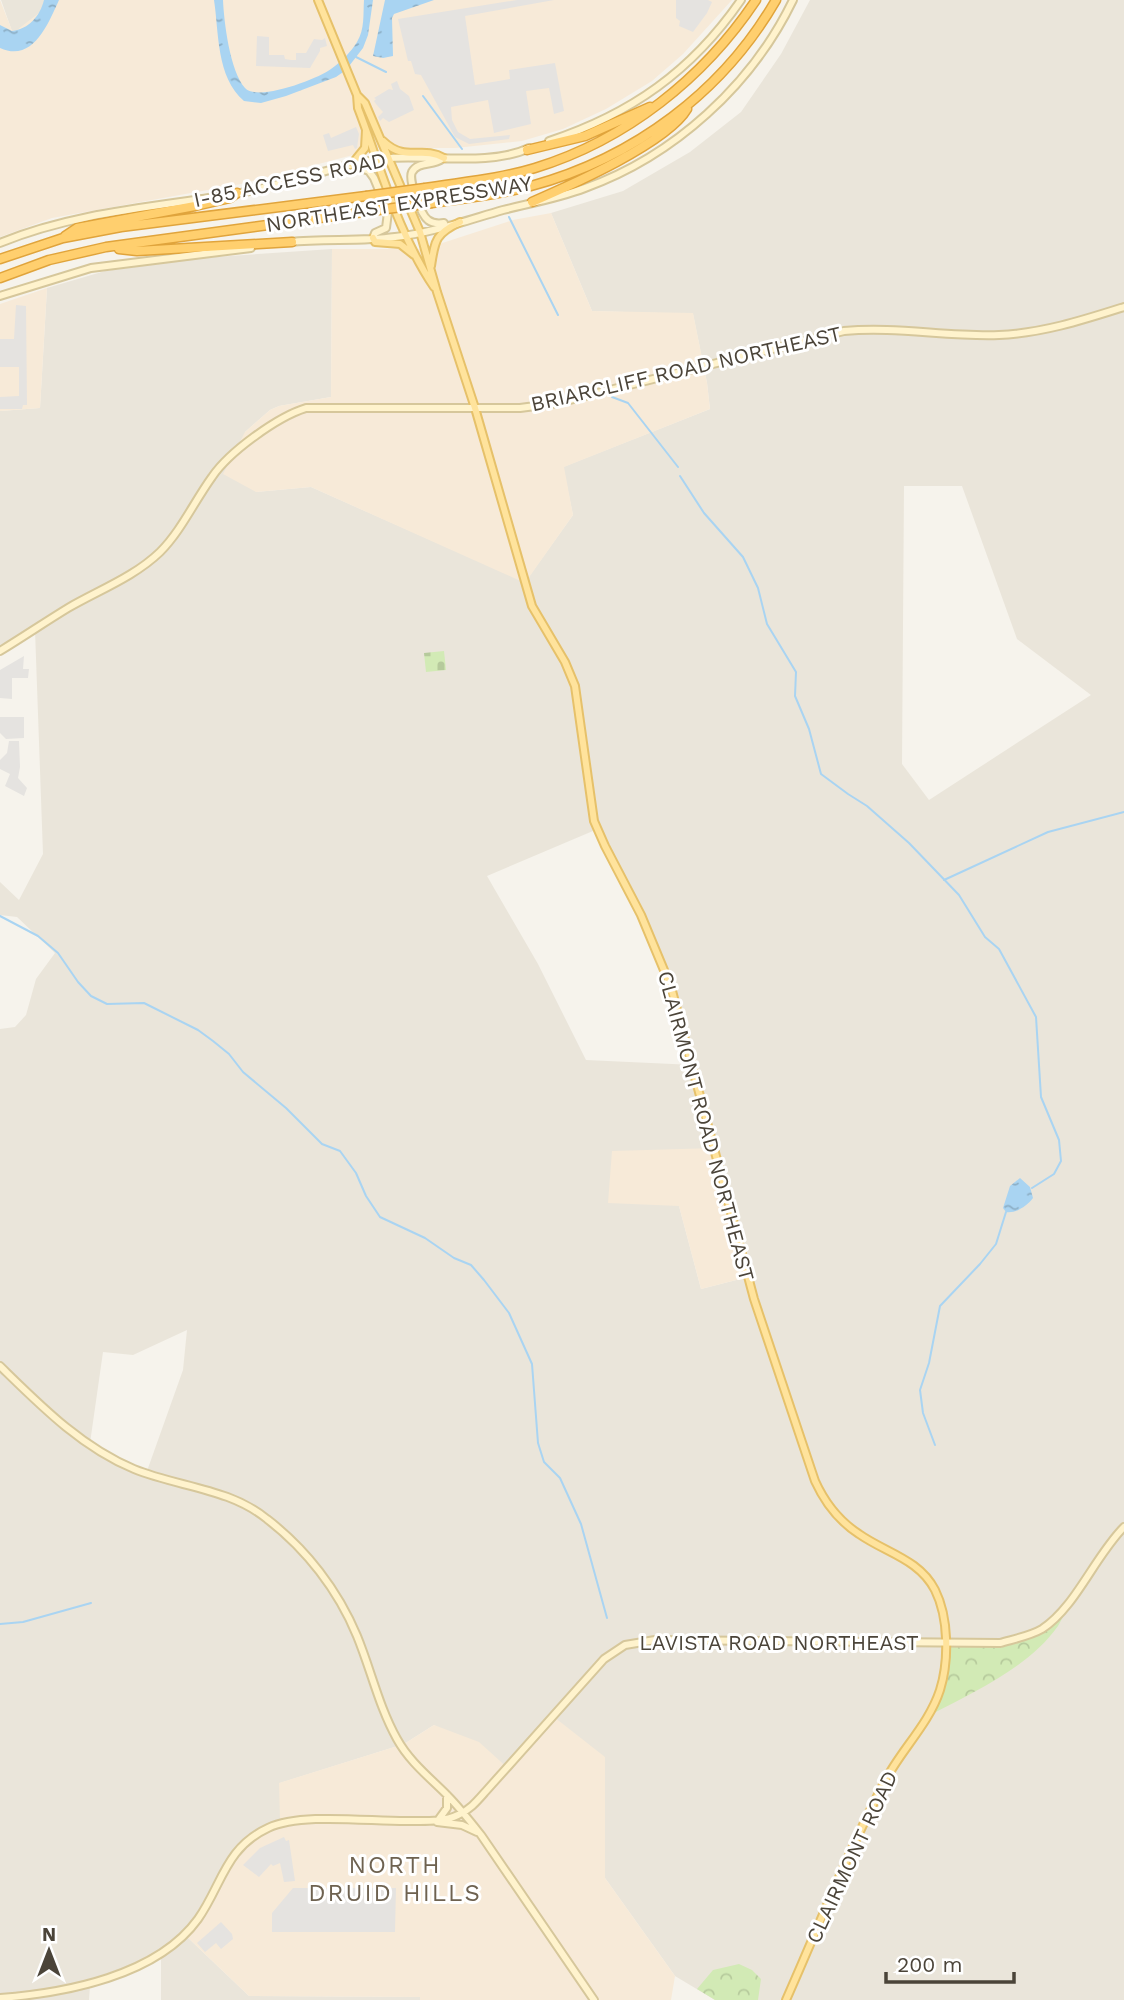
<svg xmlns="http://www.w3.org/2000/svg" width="1124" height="2000" font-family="'Work Sans',sans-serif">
<defs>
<pattern id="forest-crowns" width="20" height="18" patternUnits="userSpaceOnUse" patternTransform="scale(1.75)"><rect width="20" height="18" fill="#d2eab5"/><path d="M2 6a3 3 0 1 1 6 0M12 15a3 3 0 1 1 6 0" fill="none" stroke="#b6ca9c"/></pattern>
<pattern id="cemetery-stones" width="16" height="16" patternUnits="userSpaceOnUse" patternTransform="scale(1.75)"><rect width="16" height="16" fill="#d2eab5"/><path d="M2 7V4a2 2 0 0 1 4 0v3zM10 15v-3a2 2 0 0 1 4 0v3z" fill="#b6ca9c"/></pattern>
<pattern id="water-ripples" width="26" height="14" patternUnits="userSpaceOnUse" patternTransform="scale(1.75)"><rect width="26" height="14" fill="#a9d4f2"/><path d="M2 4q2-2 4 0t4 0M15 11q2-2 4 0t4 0" fill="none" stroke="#8caec5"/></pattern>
</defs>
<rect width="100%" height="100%" fill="#f6f3ec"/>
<path fill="#eae5da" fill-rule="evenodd" d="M1,0h55l-43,34z
M810,0h314v2000h-409l-40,-24 -70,-98v-121l-94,14 -77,-46 -30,19 -124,39v37l-16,5 -20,17 -37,64 -23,28 65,62 171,1v3h-259v-46l-71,32 -1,14h-89v-971l15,-2 11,-12 10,-36 19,-26 -38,-36 -17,-2v-33l19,18 24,-46 -8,-224 -35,22v-241l40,-3 7,-120 58,-17 96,-13 131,-9 -1,148 -52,9 -9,4 -25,22 11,60 55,-5 214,95 48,-67 -10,-48 147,-58 -3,-26 -14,-69 -101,-3 -41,-98 72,-22 67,-39 51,-40 40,-58zM904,486h58l55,153 74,56 -162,105 -27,-36zM600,828l67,153 22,57 5,27 -108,-5 -48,-96 -51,-88zM679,1206l69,71 -47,12zM187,1330l-4,40 -36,101 -34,-12 -23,-16 13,-91 30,3z"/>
<path fill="#f7ead8" d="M0,0l13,33 43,-33h676l-49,54 -31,27 -46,28 -43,20 -41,12 -67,7h-75l-139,36 -189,34 -52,19z
M551,213l41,98 101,2 14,70 3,26 -146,58 9,48 -48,68 -214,-96 -55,5 -33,-18 22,-42 25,-22 9,-4 52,-9 1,-148h92l89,-29z
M47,288l-7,120 -40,3v-107z
M716,1148l32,129 -47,12 -22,-83 -71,-3 4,-52z
M554,1717l51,40v121l70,98 -4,24h-251v-3l-171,-1 -65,-62 23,-28 37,-64 20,-17 16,-5 -1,-37 125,-39 30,-19 45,17 32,29z"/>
<path fill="url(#forest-crowns)" d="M1070,1601c-4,8 -7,17 -12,25 -29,41 -82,65 -126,88l11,-39 2,-27c29,-5 73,-3 97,-20 10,-7 19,-18 28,-27z
M739,1964l13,6 9,9 -3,21h-43l-18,-11 16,-19z"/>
<path fill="url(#cemetery-stones)" d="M444,651l2,19 -20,2 -2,-19z"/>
<path fill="#e5e3e0" d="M517,0h37l-89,16 10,69 35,-6 -1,-9 46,-7 9,48 -10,3 -5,-26 -23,3 5,33 -37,9 -6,-33 -37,7 1,13 6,12 12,7 40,-4 -1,4 -40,5 -14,-7 -34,-62 -6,-1 -4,-13h-3l-10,-42z
M676,0h32l4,2 -5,11 -14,19 -14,-6 1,-5 -4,-3z
M257,36l12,1v18h15l1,4 6,1h5v-7h10l8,-14 8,1 3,-2 2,8 -7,2v3l-10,17 -54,-2z
M397,81l3,8 9,7 5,14 -25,12 -6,-4 -3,3 -2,-4 5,-5 -7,-8 -2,-3 2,-2 -2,-1 15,-9 4,1 -2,-6z
M356,127l3,7 -2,14 -2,1 -2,-4 -25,6 -5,-16 6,-2 2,5z
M16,305l10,1 1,99h-4l-1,4h-22v-12l19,-1v-29h-19v-28h14z
M24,656l-1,13h6l-1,9h-16v21l-12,-1v-28z
M0,717h24v21l-18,1 -6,-6z
M9,741h10l1,26 -2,11 9,10 -3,8 -19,-10 5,-12 -10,-5v-9l7,-7z
M284,1837l2,4 3,-1 6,41 -11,1 -4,-19 -7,3 -2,-2 -12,13 -16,-12 17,-17z
M293,1888h103l-1,44h-123v-19z
M221,1922l11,12 1,5 -12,10 -5,-6 -11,9 -8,-9z"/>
<path fill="url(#water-ripples)" d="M44,0h15c-11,24 -26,63 -59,48v-23l12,6c17,-2 28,-15 32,-31z
M214,0h9c1,22 7,71 22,88 12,14 73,-9 86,-19 10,-7 20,-17 26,-27 8,-13 6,-28 7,-42h9l-5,35 -5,13 -17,22 -10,7 -50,19 -25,7 -17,-2c-28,-24 -25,-69 -30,-101z
M385,0h49l-40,14 -2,4 1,38 -10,2 -10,-2z
M1020,1178l10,9 3,11c-6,8 -18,16 -27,14l-3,-4 7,-22z"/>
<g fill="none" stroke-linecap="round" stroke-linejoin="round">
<path stroke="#a9d4f2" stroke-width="2" d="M356,57l30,15
M423,96l39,53
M509,217l49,98
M612,397l16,6 50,64
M680,476l24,37 39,44 15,31 9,36 29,48 -1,24 14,33 12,45 27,20 19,12 42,37 50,52 26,42 14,12 37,68 5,80 18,43 2,21 -7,13 -22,14
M944,880l104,-48 76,-20
M0,916l38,20 20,17 20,29 13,14 16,8 37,-1 54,27 15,11 16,13 14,18 43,36 36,36 18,7 16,22 10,23 14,21 45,21 29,20 17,7 13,15 25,33 23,51 6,79 6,19 16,16 21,46 26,94
M935,1445l-12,-32 -3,-23 9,-27 11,-57 40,-42 16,-20 10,-32
M0,1624l23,-2 68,-19"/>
<defs>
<path id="secondary" d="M549,141c82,-27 143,-70 192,-141
M442,159c-9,7 -24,2 -30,13 -4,8 9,43 16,48 5,4 10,4 16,3
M354,165l15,6 5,7 14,34 -2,16 -11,5 -2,5
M289,242c35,-4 71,0 106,-5 37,-4 73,-17 108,-27 28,-7 56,-12 82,-22 89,-32 167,-103 208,-188
M0,243c75,-31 156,-36 235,-49 53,-9 103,-31 156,-36 41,-3 101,8 138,-10
M0,296l91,-28 160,-20
M0,651c23,-14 45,-29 68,-43 31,-18 66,-31 92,-56 21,-21 34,-50 52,-75 17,-25 65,-60 94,-69h214l38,-5 286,-72c52,-5 103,6 155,4 44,-2 84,-15 125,-28
M0,1366c40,39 81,81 134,103 44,18 95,19 133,50 39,30 71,71 90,117 14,34 22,71 40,103 12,22 32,38 50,56 12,12 23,26 34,40l113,165
M439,1819l8,-11v-13
M437,1822l25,3 15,7
M0,1998c65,-5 157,-22 198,-79 24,-34 27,-71 70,-91 34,-16 104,-6 143,-7 15,0 33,1 47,-6 12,-5 20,-15 28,-24l118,-132 21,-14 30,-5 345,3c14,-4 30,-7 42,-14 33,-21 53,-73 82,-102"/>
<path id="primary" d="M318,0l39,95 1,13c23,60 40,126 76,179
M357,95l8,8 55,129 17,60 38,116 57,198 33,56 10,24 19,135 11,25 36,69 30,72 83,312 61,182c10,22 24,40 44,53 27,19 60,25 76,56 14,28 14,71 5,100 -11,34 -39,60 -55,91 -37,70 -67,147 -99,219
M383,141c23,22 39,4 61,17
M352,164l13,-16 1,-18
M373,238l2,4 25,2 14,11
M431,266c4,-26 4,-32 29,-44"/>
<path id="highway" d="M527,150l58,-14 65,-29
M425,188c37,-6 74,-9 110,-20 91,-28 169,-90 221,-168
M532,202c39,-17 135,-59 155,-93
M432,203c33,-5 67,-8 99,-17 103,-28 192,-94 245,-186
M65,236l12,-8 118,-22 35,-8 7,-5
M119,249l18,2 155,-9
M0,259l63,-21 58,-11 245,-31
M0,278l49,-18 57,-13 265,-36"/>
</defs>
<use href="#secondary" stroke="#d6c79b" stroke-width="10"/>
<use href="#primary" stroke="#e6c16a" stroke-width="10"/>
<use href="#highway" stroke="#e0a43c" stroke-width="11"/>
<use href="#secondary" stroke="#fff3cd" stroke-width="6"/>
<use href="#primary" stroke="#ffe39c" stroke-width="6"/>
<use href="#highway" stroke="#ffcf6e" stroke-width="8"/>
<defs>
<path id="highway-bridge" d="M366,196l59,-8
M371,211l61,-8"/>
</defs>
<use href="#highway-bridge" stroke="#e0a43c" stroke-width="11" stroke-linecap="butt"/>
<use href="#highway-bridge" stroke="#ffcf6e" stroke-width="8"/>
</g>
<g text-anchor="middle" stroke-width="6" stroke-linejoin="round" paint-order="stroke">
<g font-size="21" fill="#4b4439" stroke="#fff">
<text transform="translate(290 180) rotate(-12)" y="7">I-85 ACCESS ROAD</text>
<text transform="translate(399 204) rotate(-9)" y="7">NORTHEAST EXPRESSWAY</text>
<text transform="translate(686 369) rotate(-13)" y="7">BRIARCLIFF ROAD NORTHEAST</text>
<text transform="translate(706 1126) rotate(75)" y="7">CLAIRMONT ROAD NORTHEAST</text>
<text x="779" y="1650">LAVISTA ROAD NORTHEAST</text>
<text transform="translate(852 1857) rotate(-65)" y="7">CLAIRMONT ROAD</text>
</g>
<g font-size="24" letter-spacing="2" fill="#6e6250" stroke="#fff">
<text x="395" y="1873">NORTH<tspan x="395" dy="28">DRUID HILLS</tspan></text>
</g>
</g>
<g transform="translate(49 1951)" stroke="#ffffff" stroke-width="5" paint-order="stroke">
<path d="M0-5L12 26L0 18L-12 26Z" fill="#4b4439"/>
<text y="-10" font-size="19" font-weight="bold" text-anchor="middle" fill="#4b4439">N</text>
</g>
<path d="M886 1972v10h128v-10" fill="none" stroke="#4b4439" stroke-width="3.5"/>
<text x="897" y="1972" font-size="21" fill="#4b4439" stroke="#ffffff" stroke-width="5" paint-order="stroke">200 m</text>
</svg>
